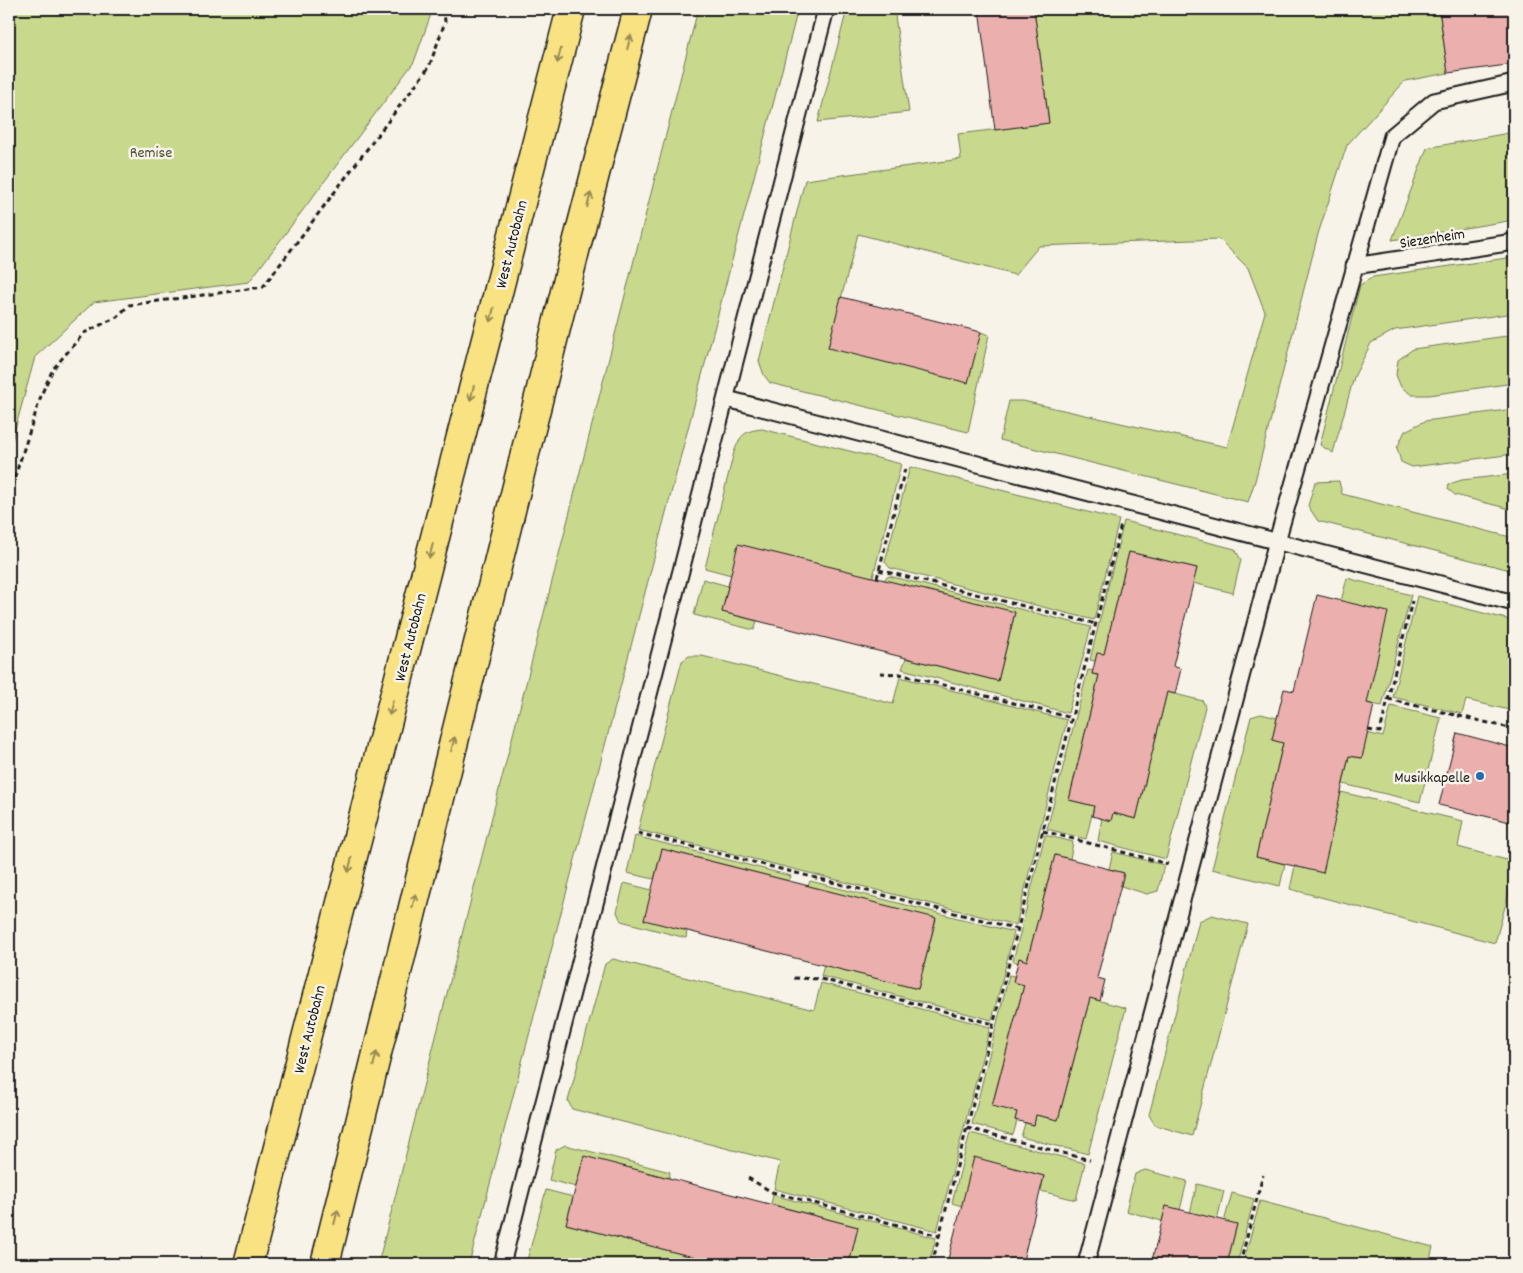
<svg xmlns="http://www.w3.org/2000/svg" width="1523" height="1273" font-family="Dekko,sans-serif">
<rect width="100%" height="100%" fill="#f7f3e8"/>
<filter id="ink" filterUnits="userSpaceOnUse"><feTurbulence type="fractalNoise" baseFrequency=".02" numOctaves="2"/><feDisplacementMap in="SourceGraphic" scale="10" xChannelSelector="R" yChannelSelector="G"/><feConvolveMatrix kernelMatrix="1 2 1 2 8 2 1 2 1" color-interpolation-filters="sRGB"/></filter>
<g filter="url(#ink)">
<path fill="#c8d98d" stroke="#727a54" d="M9,9h421v8l-16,45 -165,220 -155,20 -59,55 -26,94z
M698,9h100l-329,1255h-91z
M847,9h47l15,103 -91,10z
M1034,9h405l9,64 -43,8 -58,64 -29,89 -63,247 -7,21 -248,-62 9,-39h14l204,46 38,-135 -17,-44 -29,-29 -180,7 -24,29 -157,-41 -30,114 153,-16 8,3 -21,97 -198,-49 -6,-8 -5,-14 46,-181 156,-21 -3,-25 91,-11z
M1514,132v88l-122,20 35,-92z
M1514,257v56l-119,17 -24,13 -17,34 -21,76 -13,-8 40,-160 13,-8z
M1514,335v48l-85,12h-17l-11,-8 -5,-12 2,-15 15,-11z
M1514,409v45l-102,13 -11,-5 -4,-14 8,-17 20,-10z
M762,429l139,35 -28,113 -142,-2 -26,-7 29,-116c7,-17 9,-21 28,-23z
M910,467l209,53 -25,100 -204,-52 -5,-6z
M1514,474v36l-59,-15 -7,-6 1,-5 13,-4z
M1339,481l3,13 172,44v33l-196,-50 -10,-15 7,-24z
M1124,521l111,28 6,11 -8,33 -40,-10 4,-15 -68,-16 -25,102 -9,7 -5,-1z
M889,576l202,51 -23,86 -166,-44 4,-11 92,23 17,-68 -132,-33z
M1347,578l64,17 -29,111 -15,-3 -26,-102z
M703,579l25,7 -6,26 35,9 -3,9 -60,-15z
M1417,596l97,25v90l-48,-11 -4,14 -69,-17z
M689,656h13l191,48 7,-27 167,43 -51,205 -378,-95 44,-169z
M1088,670l5,1 -1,3 7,1 -30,125 25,6 -8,33 -39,-10z
M1167,692l36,9 2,6 -39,152 -68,-18 4,-23 11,-5 23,6z
M1391,706l50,12 -21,84 -77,-18 6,-28 13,2 5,-25 16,4z
M1261,714l16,4 -5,22 11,3 -27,114 29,7 -5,22 -68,-17 39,-152z
M1341,792l122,29 -5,26 56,15v12l-19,69 -205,-54 5,-23z
M1045,835l28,7 -3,17 -15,-4 -28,106 -8,-3 -1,5 -5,-2z
M635,836l156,40 -2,5 -127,-32 -8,30 -27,-6z
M1113,852l51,13 -6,26 -11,3 -26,-8 3,-13 -15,-4z
M810,881l204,51 -22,88 -171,-44 3,-11 94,24 18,-70 -128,-33z
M624,883l28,7 35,40 -1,8 -65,-17 -4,-9z
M1212,915l36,9 -56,212 -37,-11 -6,-10 50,-194z
M613,959l201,51 7,-27 169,44 -53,204 -163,-42 6,-27 -208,-53 -4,-8 37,-137z
M1009,975l5,1 -1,6 11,3 -32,120 25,7 -2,8 2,1 -4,14 -41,-11z
M1090,998l36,10 -38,146 -67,-17 4,-14 9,2 2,-10 22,5z
M970,1133l115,30 -9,37 -35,-9 3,-15 -70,-18 -12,48 -10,-3z
M565,1145l105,27 -1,6 -85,-21 -8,30 -27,-7 7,-30z
M1145,1170l42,11 -7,29 -14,-4 -4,15 -36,-10 9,-37z
M1197,1184l27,7 -7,29 -27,-7z
M546,1190l27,7 -7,27 131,34 -2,6h-169z
M1232,1193l22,6 -17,65h-10l10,-40 -13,-2z
M773,1195l163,43 -7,26h-80l9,-37 -87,-23z
M1260,1201l173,46 -4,17h-186z"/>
<path fill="#ebafad" stroke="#1c1c1c" d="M979,9h55l15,114 -54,7z
M1439,9h75v55l-66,9z
M841,297l140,35 -13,51 -140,-35z
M738,544l277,68 -17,69 -276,-69z
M1129,552l68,16 -24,98 8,3 -6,25 -8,-2 -31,127 -23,-6 -2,8 -19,-5 2,-10 -25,-6 30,-125 -7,-1 5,-21 7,1z
M1317,595l71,17 -21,91 7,2 -12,53 -13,-2 -26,117 -67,-16 27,-114 -11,-3 5,-22 7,-29 10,2z
M1457,733l57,15v75l-75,-18z
M662,849l274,69 -18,71 -274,-69z
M1055,855l69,18 -27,105 8,2 -5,21 -10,-3 -32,122 -22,-5 -2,10 -19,-5 2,-8 -25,-6 32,-121 -11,-3 6,-24 8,3z
M584,1156l274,71 -9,37h-129l-154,-40z
M974,1157l70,19 -22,88h-85l1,-3 9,2z
M1166,1206l71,18 -10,40h-76z"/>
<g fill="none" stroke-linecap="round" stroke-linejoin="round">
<defs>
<path id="service" d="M1354,266l160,-24
M727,399l787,204
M502,1264l324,-1255
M1086,1264l191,-723 115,-405 42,-35 80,-18"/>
<path id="motorway" d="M248,1264l323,-1255
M325,1264l251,-1017 62,-238"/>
</defs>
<use href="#service" stroke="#1c1c1c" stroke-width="19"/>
<use href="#motorway" stroke="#1c1c1c" stroke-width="31"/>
<path stroke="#1c1c1c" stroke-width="3" stroke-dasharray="5 4" stroke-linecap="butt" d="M9,495l33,-102 11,-24 31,-36 33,-16 12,-12 134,-18 166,-220 16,-45 -1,-13
M879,570l217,54
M877,578l28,-109
M880,673l20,1 172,44
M1388,699l126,30
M1368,730l12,2 32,-131
M1043,831l125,33
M638,833l380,96
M794,978l27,1 172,45
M967,1128l123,32
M748,1178l24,14 168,44
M700,1264l1,-5
M932,1264l189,-739
M1240,1264l23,-89"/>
<use href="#service" stroke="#f7f3e8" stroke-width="15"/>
<use href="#motorway" stroke="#f8e281" stroke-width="28"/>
</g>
<defs><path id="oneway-shaft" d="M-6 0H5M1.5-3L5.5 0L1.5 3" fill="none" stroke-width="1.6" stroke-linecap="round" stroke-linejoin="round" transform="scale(1.25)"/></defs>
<g stroke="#958954">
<use href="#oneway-shaft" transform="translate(629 42) rotate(-76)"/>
<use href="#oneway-shaft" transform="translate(559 56) rotate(104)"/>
<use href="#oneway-shaft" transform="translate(589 200) rotate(-76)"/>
<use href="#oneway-shaft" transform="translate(492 315) rotate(104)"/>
<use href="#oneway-shaft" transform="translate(472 393) rotate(104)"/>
<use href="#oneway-shaft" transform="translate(431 551) rotate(104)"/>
<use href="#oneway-shaft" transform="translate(391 708) rotate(104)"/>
<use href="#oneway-shaft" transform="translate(453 744) rotate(-76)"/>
<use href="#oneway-shaft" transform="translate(350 865) rotate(104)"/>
<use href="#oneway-shaft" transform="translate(414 901) rotate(-76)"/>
<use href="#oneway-shaft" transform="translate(375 1059) rotate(-76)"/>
<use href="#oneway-shaft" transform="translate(336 1217) rotate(-76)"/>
</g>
</g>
<circle fill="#1f6fb2" stroke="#f7f3e8" stroke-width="2" cx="1480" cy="776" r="5"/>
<g text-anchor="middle" stroke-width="5" stroke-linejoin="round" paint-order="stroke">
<g font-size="16" fill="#50553e" stroke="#f7f3e8">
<text x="151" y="157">Remise</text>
</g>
<g font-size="16" fill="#1c1c1c" stroke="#f7f3e8">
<text transform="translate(1432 237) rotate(-9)" y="6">Siezenheim</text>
<text transform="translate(510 244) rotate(-76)" y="6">West Autobahn</text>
<text transform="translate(409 637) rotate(-76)" y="6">West Autobahn</text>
<text transform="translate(308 1029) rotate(-76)" y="6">West Autobahn</text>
</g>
<g font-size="16" fill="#1c1c1c" stroke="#f7f3e8" text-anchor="end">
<text x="1470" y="782">Musikkapelle</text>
</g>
</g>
<rect width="1523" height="1273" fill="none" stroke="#f7f3e8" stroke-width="30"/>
<rect x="15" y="15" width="1493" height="1243" fill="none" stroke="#1c1c1c" stroke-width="2" filter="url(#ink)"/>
</svg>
